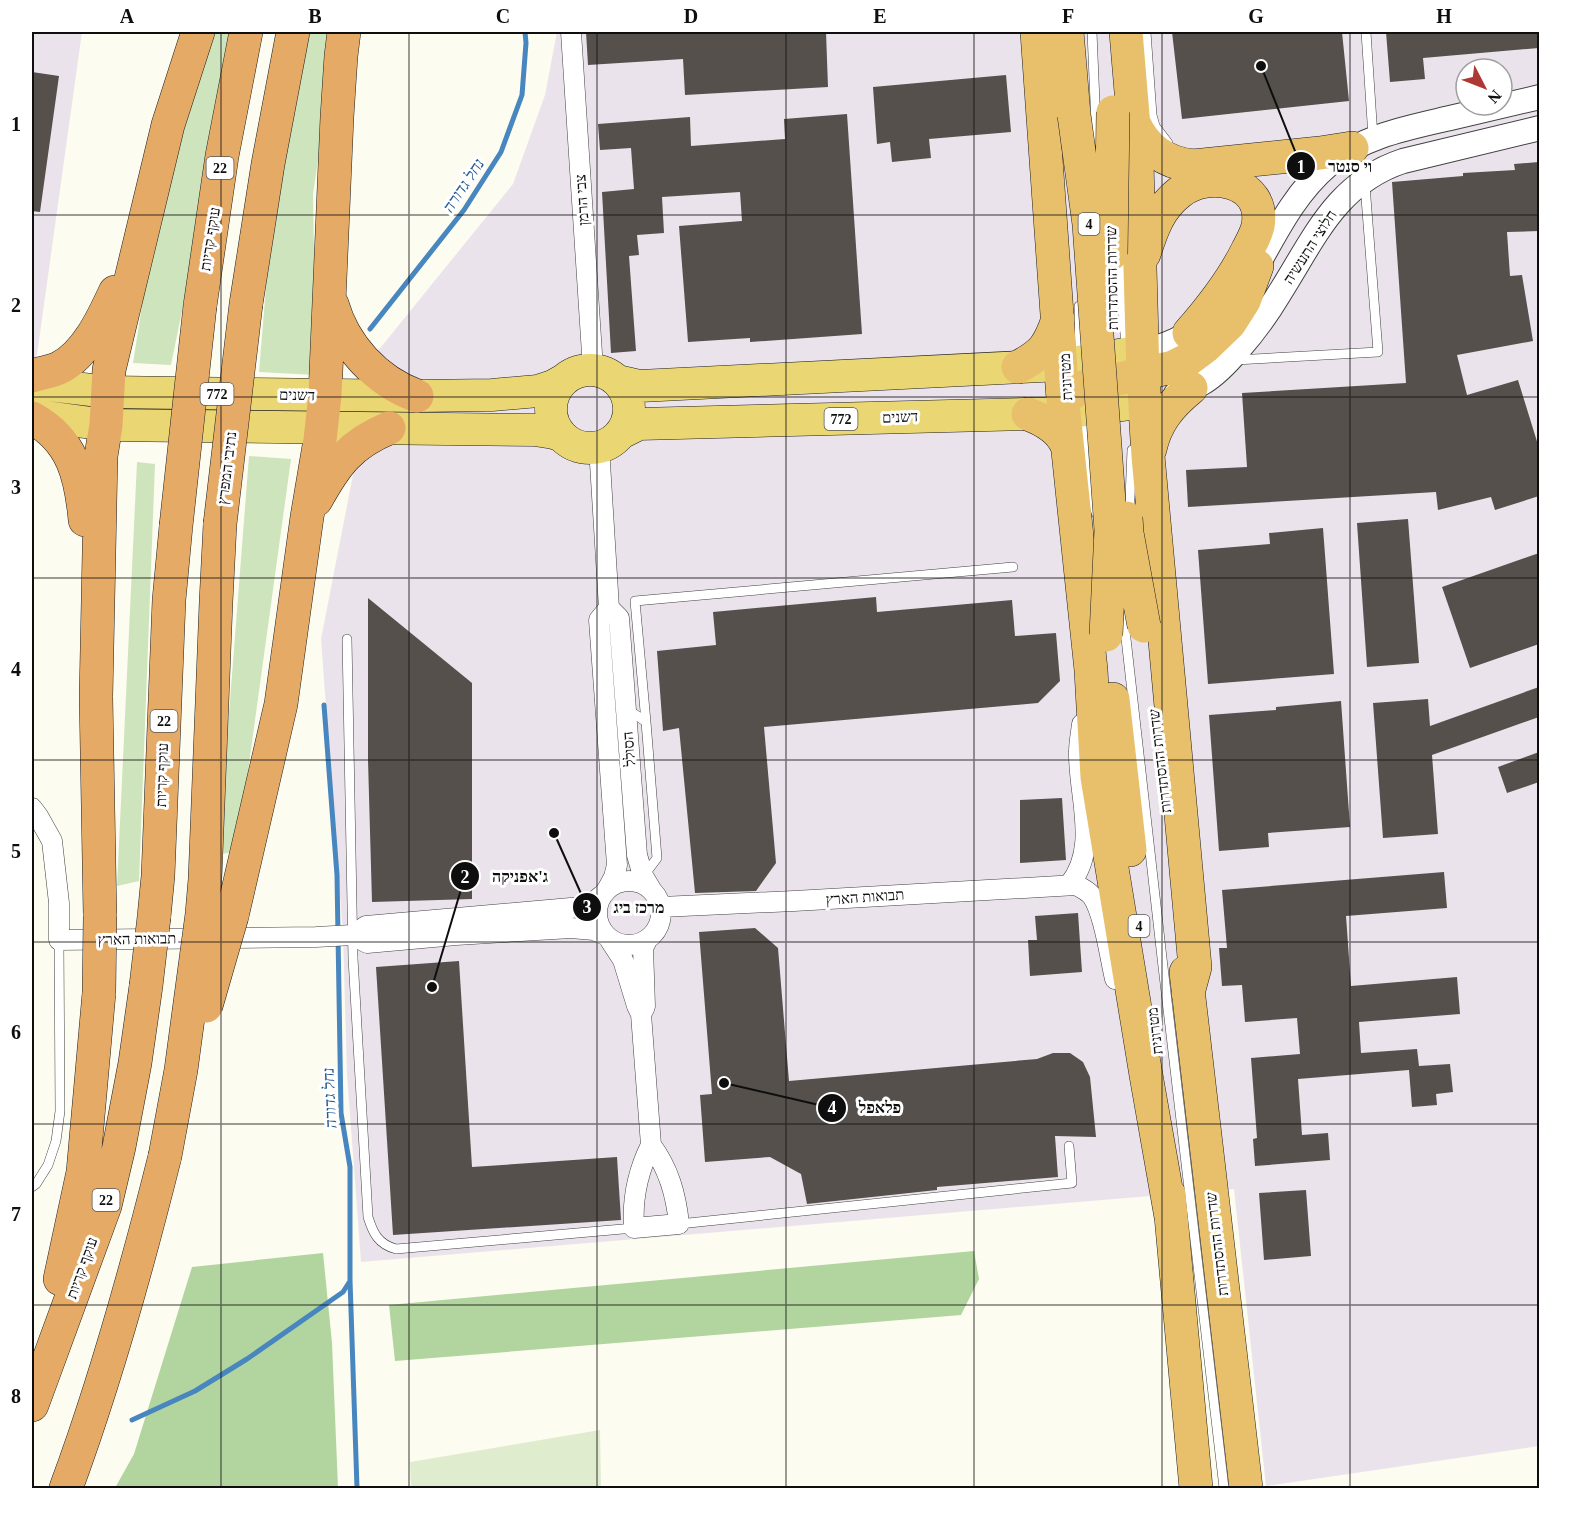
<svg xmlns="http://www.w3.org/2000/svg" width="1571" height="1520" font-family="'Times New Roman','Noto Sans Hebrew',serif">
<rect width="100%" height="100%" fill="#fdfcf0"/>
<path fill="#ebe3eb" fill-rule="evenodd" d="M32,32h50l-46,330 -4,55z
M557,32h982v1414l-273,40 -32,-297 -873,73 -14,-188 -4,-139 -22,-296 56,-287 136,-168 32,-89zM1466,69h36v36h-36z"/>
<path fill="#cee4bd" d="M208,32h31l-68,333 -38,-2 11,-70 21,-110z
M305,32h32l-24,162 3,181 -57,-3 9,-109z
M249,456l42,3 -54,392 -19,4z
M137,462l18,2 -16,417 -22,5z"/>
<path fill="#b2d49e" d="M974,1251l5,28 -18,36 -566,46 -6,-56z
M323,1253l9,90 6,145h-223l19,-34 58,-187z"/>
<path fill="#dfedce" d="M600,1430l1,58h-190l-1,-26z"/>
<g fill="none" stroke-linecap="round" stroke-linejoin="round">
<path stroke="#4886bf" stroke-width="5" d="M370,329l94,-119 37,-58 21,-57 4,-52 -1,-11
M324,705l13,170 4,238 9,54v113l7,208
M132,1420l63,-29 52,-32 96,-67 7,-11"/>
</g>
<path fill="#55504b" d="M586,32h240l2,55 -143,8 -2,-36 -95,6z
M1172,32h170l7,69 -167,18z
M1386,32h153v16l-116,10 2,21 -35,3z
M32,72l27,4 -19,136 -8,-1z
M1006,75l5,57 -82,7 2,19 -39,4 -2,-20 -13,2 -4,-57z
M847,114l15,220 -112,8v-4l-62,4 -9,-116 63,-5 -2,-29 -78,5 2,36 -27,2 2,20 -10,1 7,95 -25,2 -9,-161 32,-3 -3,-41 -31,2 -2,-26 92,-7 1,29 94,-7 -1,-20z
M1539,162v69l-32,1 3,44 12,-1 11,66 -76,14 10,40 51,-15 21,68v48l-44,14 -4,-13 -53,13 -2,-18 -248,15 -2,-37 61,-3 -5,-74 164,-10 -14,-201 71,-6v-3l52,-3 -1,-6z
M1408,519l11,144 -52,4 -10,-144z
M1323,528l11,146 -126,10 -10,-134 72,-6 -1,-11z
M1539,553v91l-69,24 -28,-81z
M876,597l1,15 135,-12 3,36 41,-3 4,48 -22,22 -274,24 12,136 -20,28 -61,2 -16,-165 -16,3 -6,-80 59,-6 -3,-33z
M368,598l104,85v216l-100,3 -4,-142z
M1539,687v30l-107,38 6,79 -55,4 -10,-135 55,-4 2,27z
M1341,701l9,126 -82,6 1,14 -50,4 -10,-136 67,-5v-3z
M1539,752v30l-32,11 -9,-26z
M1062,798l4,62 -46,3v-63z
M1444,872l3,36 -101,8 5,70 106,-9 3,37 -101,8 2,31 56,-4 2,17 31,-2 3,28 -17,2 1,11 -25,2 -3,-37 -111,9 4,56 26,-2 2,27 -75,6 -2,-27 4,-1 -6,-80 49,-4 -3,-36 -52,4 -3,-37 -20,1 -3,-38h8l-5,-58z
M1078,913l4,59 -52,4 -2,-36h9l-2,-24z
M755,928l23,20 11,133 248,-22 16,-6h17l13,9 7,15 6,60 -41,-1 3,41 -121,10v3l-130,14 -6,-30 -31,-17 -65,5 -5,-67 12,-1 -13,-162z
M459,961l13,206 145,-10 4,63 -228,15 -17,-268z
M1306,1190l5,66 -47,4 -5,-67z"/>
<g fill="none" stroke-linecap="round" stroke-linejoin="round">
<defs>
<path id="service" d="M1092,32l5,117
M1146,32l6,83 3,11 13,17
M1366,32l7,105
M1119,256l7,91
M1079,306l1,52
M1235,360l143,-8 -13,-167
M1084,416c2,33 1,68 13,99
M1128,514l2,-16 2,-48
M1122,603l40,355 62,530
M347,639l6,319 15,259c5,16 10,27 28,32l238,-21
M626,708l20,14 11,136 -12,16
M646,722l-11,-121 378,-34
M32,1187l4,-3 12,-19 8,-24 4,-30 -1,-171
M679,1224l393,-41 -3,-37"/>
<path id="minor" d="M571,32l22,337
M599,447l10,161 10,10 18,237 6,21 9,15
M32,808l6,8 14,25 7,62v37l257,-3 37,-2 13,-9 216,-19 11,-4 8,-7
M597 913a32 32 0 1 1 64 0a32 32 0 1 1-64 0Z
M1069,885c31,-37 9,-90 10,-133 0,-9 2,-19 3,-28
M608,888l6,-11 3,-12 -18,-245 10,-12
M661,907l133,-6 282,-16c6,3 12,6 16,11 12,17 18,62 23,83
M353,935l14,8 89,-8 115,-7 23,2 9,4
M610,940l13,20 14,46 4,8 10,131
M644,1009l1,-3 -2,-58 4,-8
M651,1145c18,24 25,50 28,79l-45,4c-2,-29 4,-57 17,-83z"/>
<path id="tertiary" d="M1251,273l6,-7c20,-36 39,-74 71,-101 35,-29 79,-37 122,-47 30,-7 60,-14 90,-21
M1142,351c23,-4 41,-12 60,-27
M1176,394c9,-4 18,-6 26,-11 14,-8 26,-21 37,-34 15,-17 28,-35 40,-55 35,-55 57,-111 124,-133l137,-33"/>
<path id="primary" d="M551 409a39 39 0 1 1 78 0a39 39 0 1 1-78 0Z
M618,381l22,5 421,-21 81,-14
M32,383l76,9 309,4 75,-1 46,-4 15,-5 9,-5
M32,415l74,10 429,5 19,3 8,3
M621,433l18,-9 425,-11 81,-11"/>
<path id="trunk" d="M1037,32l27,381 27,257 6,107 49,298 25,142
M1067,32l7,83
M1126,32l11,131 6,211 5,82 47,511 -7,26
M1134,123c11,25 31,40 59,43l127,-13 32,-5
M1144,254c8,-25 15,-46 36,-62 29,-23 86,-11 78,34 -2,9 -7,17 -11,25 -15,30 -36,57 -58,82
M1018,367c25,-13 31,-21 40,-48
M1073,393l9,-6 91,-20 16,-8 16,-12 25,-24 14,-22 13,-35
M1028,414c16,6 33,16 39,32
M1150,449c6,-27 20,-44 41,-61
M1113,699l17,151
M1186,972l60,516
M1169,1194l27,294"/>
<path id="motorway" d="M246,304l22,-140 25,-132
M332,304c12,42 44,77 85,92
M200,306l22,-150 24,-124
M32,376c8,-3 19,-4 27,-8 27,-13 44,-50 56,-76
M32,418c41,22 49,59 53,102
M316,500c20,-36 34,-56 73,-72
M202,914l3,-35 11,-277 4,-78
M100,916l-4,-219 5,-241 5,-31 3,-55 59,-245 30,-93
M232,916l49,-212 26,-187 13,-77 5,-45 12,-278 4,-61 3,-24
M154,917l4,-41 11,-276 7,-74
M60,1279l23,-107 16,-179
M32,1405l73,-199 14,-59 16,-84 11,-77
M66,1488c40,-108 71,-220 99,-332"/>
</defs>
<use href="#service" stroke="#414141" stroke-width="10"/>
<use href="#minor" stroke="#414141" stroke-width="21"/>
<use href="#tertiary" stroke="#414141" stroke-width="26"/>
<use href="#primary" stroke="#1f1f1f" stroke-width="33"/>
<use href="#trunk" stroke="#1f1f1f" stroke-width="34"/>
<use href="#motorway" stroke="#1f1f1f" stroke-width="34"/>
<use href="#service" stroke="#fff" stroke-width="9"/>
<use href="#minor" stroke="#fff" stroke-width="20"/>
<use href="#tertiary" stroke="#fff" stroke-width="24"/>
<use href="#primary" stroke="#ead773" stroke-width="32"/>
<use href="#trunk" stroke="#e8c06c" stroke-width="33"/>
<use href="#motorway" stroke="#e5aa66" stroke-width="33"/>
<defs>
<path id="trunk-bridge" d="M1074,115l15,109 22,306 -5,105
M1111,254l2,-142
M1126,518l1,15 17,93"/>
<path id="motorway-bridge" d="M220,524l26,-220
M176,526l24,-220
M146,986l8,-69
M99,993l1,-77
M206,1006l26,-90
M165,1156l16,-86 21,-156"/>
</defs>
<use href="#trunk-bridge" stroke="#1f1f1f" stroke-width="34" stroke-linecap="butt"/>
<use href="#motorway-bridge" stroke="#1f1f1f" stroke-width="34" stroke-linecap="butt"/>
<use href="#trunk-bridge" stroke="#e8c06c" stroke-width="33"/>
<use href="#motorway-bridge" stroke="#e5aa66" stroke-width="33"/>
</g>
<path fill="none" stroke="#0e0e0e" stroke-width="1.5" stroke-opacity="0.55" d="M221,32v1456M409,32v1456M597,32v1456M786,32v1456M974,32v1456M1162,32v1456M1350,32v1456M32,215h1508M32,397h1508M32,578h1508M32,760h1508M32,942h1508M32,1124h1508M32,1305h1508"/>
<g text-anchor="middle" stroke-width="6" stroke-linejoin="round" paint-order="stroke">
<g fill="#fff" stroke="#565656" stroke-width="1.5">
<rect x="206.5" y="157" width="27" height="22" rx="4.5"/>
<rect x="1078.5" y="213" width="21" height="22" rx="4.5"/>
<rect x="200.5" y="383" width="33" height="22" rx="4.5"/>
<rect x="824.5" y="408" width="33" height="22" rx="4.5"/>
<rect x="150.5" y="710" width="27" height="22" rx="4.5"/>
<rect x="1128.5" y="915" width="21" height="22" rx="4.5"/>
<rect x="92.5" y="1189" width="27" height="22" rx="4.5"/>
</g>
<g font-size="14" font-weight="bold" fill="#0e0e0e">
<text x="220" y="173">22</text>
<text x="1089" y="229">4</text>
<text x="217" y="399">772</text>
<text x="841" y="424">772</text>
<text x="164" y="726">22</text>
<text x="1139" y="931">4</text>
<text x="106" y="1205">22</text>
</g>
<g font-size="15" fill="#0e0e0e" stroke="#fff">
<text transform="translate(582 200) rotate(-94)" y="5">צבי הרמן</text>
<text transform="translate(210 239) rotate(-81)" y="5">עוקף קריות</text>
<text transform="translate(1310 247) rotate(-57)" y="5">חלוצי התעשיה</text>
<text transform="translate(1112 278) rotate(-91)" y="5">שדרות ההסתדרות</text>
<text transform="translate(1066 377) rotate(-93)" y="5">מטרונית</text>
<text transform="translate(297 395) rotate(1)" y="5">דשנים</text>
<text transform="translate(900 417) rotate(-2)" y="5">דשנים</text>
<text transform="translate(227 468) rotate(-83)" y="5">נתיבי המפרץ</text>
<text transform="translate(629 749) rotate(-94)" y="5">הסולל</text>
<text transform="translate(1160 761) rotate(-97)" y="5">שדרות ההסתדרות</text>
<text transform="translate(162 775) rotate(-88)" y="5">עוקף קריות</text>
<text transform="translate(865 897) rotate(-4)" y="5">תבואות הארץ</text>
<text transform="translate(137 939) rotate(-1)" y="5">תבואות הארץ</text>
<text transform="translate(1155 1031) rotate(-97)" y="5">מטרונית</text>
<text transform="translate(1217 1244) rotate(-97)" y="5">שדרות ההסתדרות</text>
<text transform="translate(82 1268) rotate(-70)" y="5">עוקף קריות</text>
</g>
<g font-size="16" font-style="italic" fill="#245992" stroke="#fff">
<text transform="translate(463 185) rotate(-56)" y="6">נחל גדורה</text>
<text transform="translate(329 1098) rotate(-93)" y="6">נחל גדורה</text>
</g>
</g>
<path fill="none" stroke="#0e0e0e" stroke-width="2" d="M1261 66L1301 166M432 987L465 876M554 833L587 907M724 1083L832 1108"/>
<g fill="#0e0e0e" stroke="#fff" stroke-width="2">
<circle cx="1261" cy="66" r="6"/>
<circle cx="432" cy="987" r="6"/>
<circle cx="554" cy="833" r="6"/>
<circle cx="724" cy="1083" r="6"/>
<circle cx="1301" cy="166" r="15"/>
<circle cx="465" cy="876" r="15"/>
<circle cx="587" cy="907" r="15"/>
<circle cx="832" cy="1108" r="15"/>
</g>
<g font-size="18" text-anchor="middle" font-weight="bold" fill="#fff">
<text x="1301" y="173">1</text>
<text x="465" y="883">2</text>
<text x="587" y="913">3</text>
<text x="832" y="1114">4</text>
</g>
<g font-size="16" text-anchor="middle" font-weight="bold" fill="#0e0e0e" stroke="#fff" stroke-width="6" stroke-linejoin="round" paint-order="stroke">
<text x="1350" y="172">וי סנטר</text>
<text x="520" y="882">ג'אפניקה</text>
<text x="639" y="913">מרכז ביג</text>
<text x="880" y="1113">פלאפל</text>
</g>
<rect width="1571" height="1520" fill="none" stroke="#ffffff" stroke-width="66"/>
<g transform="translate(1484 87) rotate(132)"><circle r="28" fill="#ffffff" stroke="#9f9f9f" stroke-width="1.5"/>
<path d="M0-4.5L10 22L0 15L-10 22Z" fill="#af3834"/>
<text y="-9" font-size="16" font-weight="bold" text-anchor="middle" fill="#0e0e0e">N</text>
</g>
<rect x="33" y="33" width="1505" height="1454" fill="none" stroke="#0e0e0e" stroke-width="2"/>
<g font-size="20" text-anchor="middle" font-weight="bold" fill="#0e0e0e">
<text x="127" y="23">A</text>
<text x="315" y="23">B</text>
<text x="503" y="23">C</text>
<text x="691" y="23">D</text>
<text x="880" y="23">E</text>
<text x="1068" y="23">F</text>
<text x="1256" y="23">G</text>
<text x="1444" y="23">H</text>
<text x="16" y="131">1</text>
<text x="16" y="312">2</text>
<text x="16" y="494">3</text>
<text x="16" y="676">4</text>
<text x="16" y="858">5</text>
<text x="16" y="1039">6</text>
<text x="16" y="1221">7</text>
<text x="16" y="1403">8</text>
</g>
</svg>
